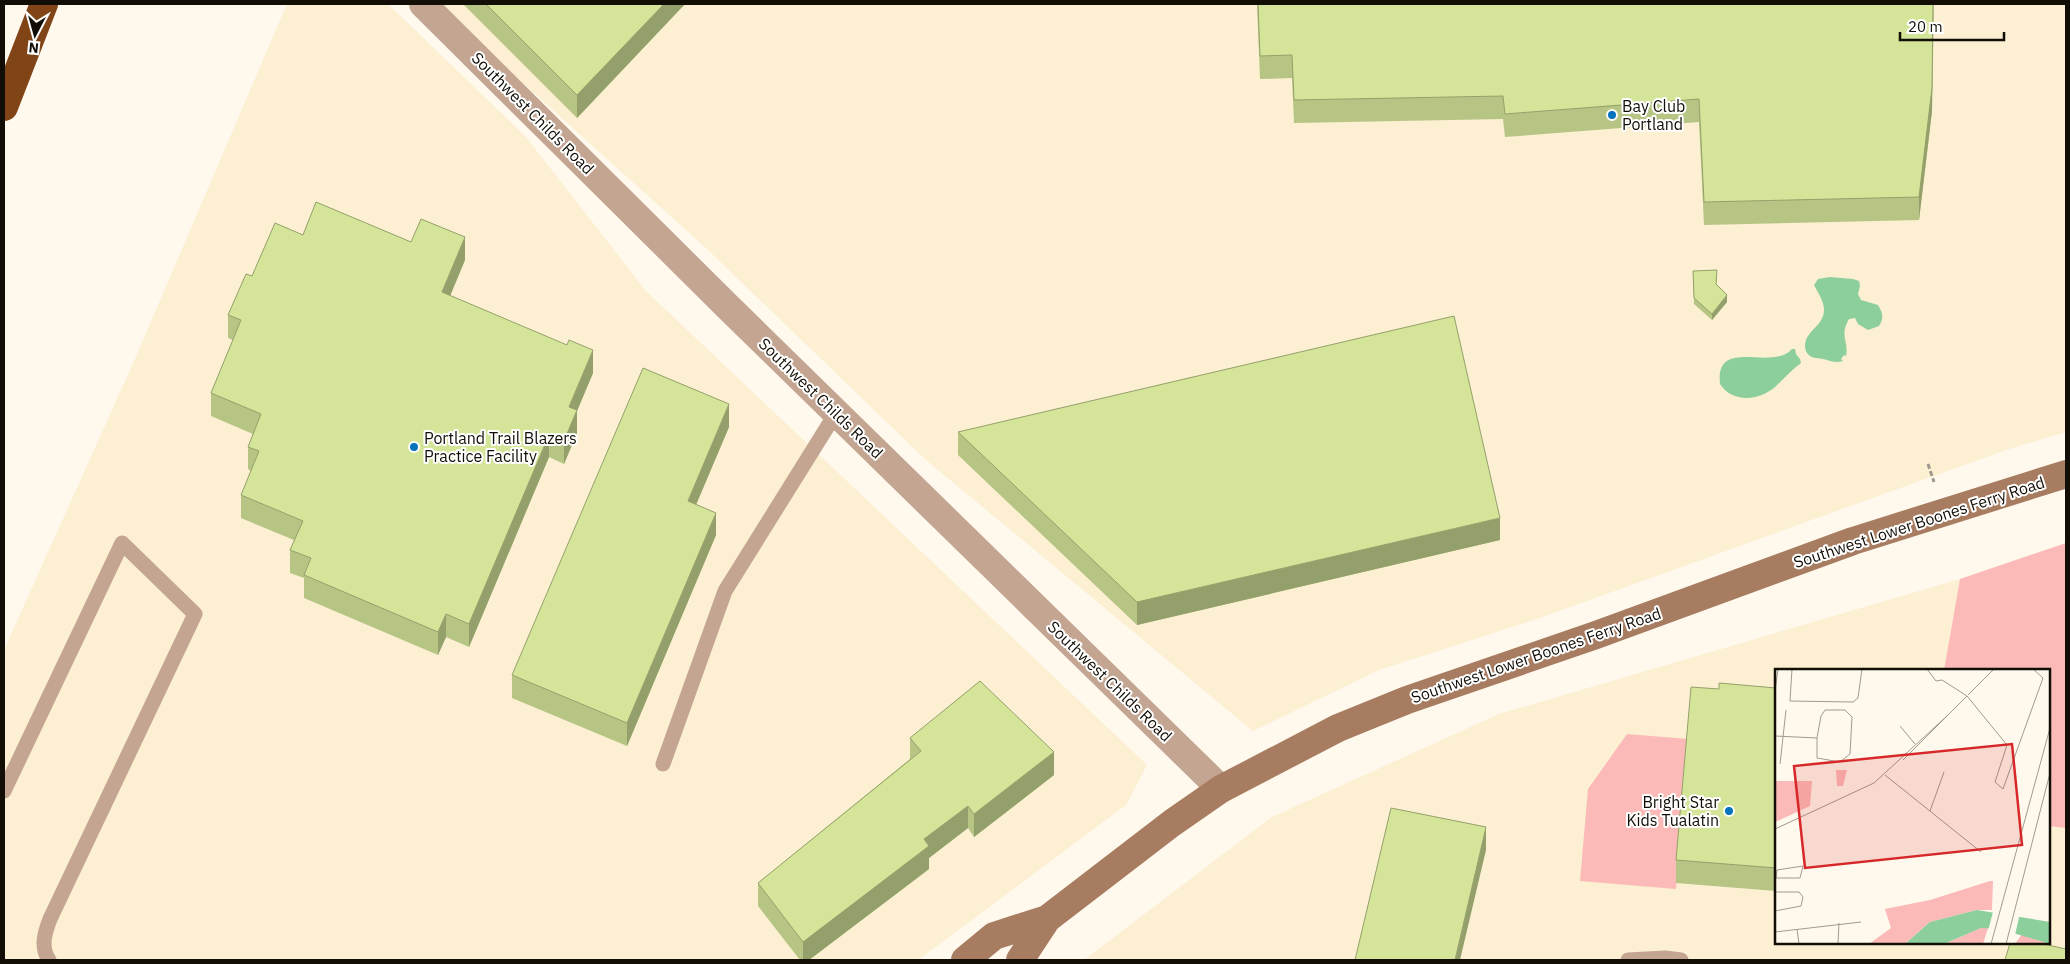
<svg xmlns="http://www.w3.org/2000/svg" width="2070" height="964" font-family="'IBM Plex Sans',sans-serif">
<rect width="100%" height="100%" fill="#fef8ed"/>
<path fill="#fcefd2" d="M287,4h101l138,133 120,154 501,474 -21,40 -208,155h-914v-310l131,-291z
M435,4h1631v428l-60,18 -472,170 -155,50 -126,61 -327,-271 -220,-212z
M1960,579l-16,91h-168v273h273v-117l17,2v132h-982l188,-143 227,-103z"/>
<path fill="#fbbab7" d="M2066,543v285l-17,-2v-156h-105l16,-91z
M1627,734l61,5 -12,150 -96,-8 8,-92z"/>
<path fill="#8ccf9c" d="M1830,277l23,2 6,2 1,5 -2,8 3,6 17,5c5,8 6,13 1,21l-11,4 -10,-6 -3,-6 -6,1c-10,18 0,21 -3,37l-2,-1 -3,4 2,2c-10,3 -15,-2 -26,-3 -12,0 -15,-13 -9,-22 6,-9 16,-14 16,-26 0,-9 -6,-17 -10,-25l4,-6z
M1792,349h3l1,5 4,5 1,4c-10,7 -17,16 -26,24 -16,14 -43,16 -55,-3 -5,-48 52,-12 72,-35z"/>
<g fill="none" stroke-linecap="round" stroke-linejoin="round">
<path stroke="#9f998f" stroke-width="3" stroke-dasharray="5 2.5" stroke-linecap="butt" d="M1928,464l6,18"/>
<path stroke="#c3a592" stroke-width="15" d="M663,764l62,-173 111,-178
M4,791l118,-248 73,71 -145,305c-5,13 -10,28 -1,41
M1628,960l37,-2 16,2"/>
<path stroke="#c3a592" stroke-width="28" d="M423,4l305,303 493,482"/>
<path stroke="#a77c60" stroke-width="28" d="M965,960l29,-24 53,-17
M1020,960l27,-41 125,-96 49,-34 117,-61 69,-28 189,-65 257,-94 213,-67"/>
<path stroke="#804417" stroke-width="28" d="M4,107l40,-103"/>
</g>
<path fill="#b6c584" d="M463,4h222l-108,114z
M1257,4h677l-2,107 -13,109 -215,5 -5,-103 -194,15 -2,-18 -209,4 -2,-45 -32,1z
M303,235l162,25 -15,36 143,77 -16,38v22l-13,31 -15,-7 -80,190 -23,-10 -8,18 -134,-57v-20l-14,-5v-23l4,-10 -53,-22v-23l10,-24 -3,-2v-22l5,-13 -42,-18v-23l22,-53 -5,-2v-23l24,-39z
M1693,271l24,6 -1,8 11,17 -15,18 -18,-16z
M729,427l-33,77 20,31 -89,211 -115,-48v-23z
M958,432l542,108 -363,85 -179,-170z
M1776,688v203l-100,-8v-23l43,-171z
M910,738l144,37 -80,62 -6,-9 -39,30v11l-120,91h-9l-42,-54v-23l152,-124z"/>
<path fill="#94a06b" d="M664,4h21l-108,114v-23z
M1933,4l-1,107 -13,109v-23z
M465,237v23l-23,55v-23z
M1727,295v7l-15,18v-6z
M593,350v23l-16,38v22l-13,31v-23l5,-34z
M729,404v23l-41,97v-23z
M549,435v22l-80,190v-23z
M716,513v22l-89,211v-23z
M1500,518v22l-363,85v-23z
M446,614v23l-8,18v-23z
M1054,752v23l-80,62v-23z
M968,806v22l-39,30v11l-120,91h-6v-18l121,-103z
M1486,827v23l-26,110h-5z"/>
<path fill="#d4e599" stroke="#94a06b" d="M486,4h178l-87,91z
M1258,4h675l-1,84 -13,109 -215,5 -5,-103 -194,15 -2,-18 -209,4 -2,-45 -32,1z
M316,202l95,40 10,-23 44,18 -23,55 125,53 2,-5 24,10 -24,57 8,3 -13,31 -15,-6 -80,189 -23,-10 -8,18 -134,-57 7,-17 -21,-8 13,-29 -62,-26 18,-44 -11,-4 13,-33 -50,-21 30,-73 -13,-5 18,-41 6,2 23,-53 28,12z
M1717,270l-1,14 11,11 -15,19 -18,-16 -1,-27z
M1454,316l46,202 -363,84 -179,-170z
M643,368l86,36 -41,97 28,12 -89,210 -115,-48z
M980,681l74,71 -80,62 -6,-8 -44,33 5,7 -126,96 -45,-59 163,-132 -11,-13z
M1719,683l57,5v180l-100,-8 15,-173 28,2z
M1391,808l95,19 -31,133h-100z
M2010,943h29l27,6v11h-61z"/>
<g fill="#0472bd" stroke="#fff" stroke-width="2">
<circle cx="1612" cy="115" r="5"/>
<circle cx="414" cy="447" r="5"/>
<circle cx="1729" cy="811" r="5"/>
</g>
<g text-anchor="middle" stroke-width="4" stroke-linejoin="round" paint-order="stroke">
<g font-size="16" fill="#130e05" stroke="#fff" text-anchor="start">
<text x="1622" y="112">Bay Club<tspan x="1622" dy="18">Portland</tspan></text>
<text x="424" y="444">Portland Trail Blazers<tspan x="424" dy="18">Practice Facility</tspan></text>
<text x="1719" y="808" text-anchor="end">Bright Star<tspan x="1719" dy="18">Kids Tualatin</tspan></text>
</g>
<g font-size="16" fill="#130e05" stroke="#fff">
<text transform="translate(533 113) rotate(45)" y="6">Southwest Childs Road</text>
<text transform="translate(821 398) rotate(44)" y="6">Southwest Childs Road</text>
<text transform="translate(1919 522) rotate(-18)" y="6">Southwest Lower Boones Ferry Road</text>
<text transform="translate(1536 655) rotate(-19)" y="6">Southwest Lower Boones Ferry Road</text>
<text transform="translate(1110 681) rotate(44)" y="6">Southwest Childs Road</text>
</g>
</g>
<g transform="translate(1775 669)">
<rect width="275" height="275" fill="#fef8ed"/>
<path d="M61,101h11l-4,16h-6zM0,112h37l-2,25 -35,16zM215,212h3l-1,29h-15l-47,12 -25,22h-36l22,-16 -6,-19 45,-9zM206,259h7l-5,16h-39zM247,265l26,10h-33z" fill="#fbbab7"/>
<path d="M202,241l73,12v22l-50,-15 -19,-1 -37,16h-39l25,-22z" fill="#8ccf9c"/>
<path d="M219,239l26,5 -5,22 -27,-4z" fill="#fef8ed"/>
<path fill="none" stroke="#a09a90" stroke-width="1" d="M17,0l-2,32 63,1 5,-4 4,-29M152,0l9,12 6,-1 25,16 40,49 -12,37 8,7 40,-111 -10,-9M0,22l3,-22M193,26l26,-26M125,57l15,18M0,67l42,2v20l23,4 10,-8 2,-37 -7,-7h-20l-4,6 -4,22M128,91l64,-64M5,95l6,-54M110,106l96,77M155,142l14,-39M0,160l99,-46 74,-68M0,209h25l3,-12 -26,4 -1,8M0,223h24l4,5 -2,9 -26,5M22,260l2,15M0,263l86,-10M63,275l1,-21M216,275l59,-216M231,275l44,-171"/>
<path fill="#d62828" fill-opacity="0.15" stroke="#d62828" stroke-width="2.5" d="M237,75l10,101 -217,23 -11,-102z"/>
<rect width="275" height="275" fill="none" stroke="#130e05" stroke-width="2.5"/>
</g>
<rect width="2070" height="964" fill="none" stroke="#130e05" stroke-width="10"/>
<g transform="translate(35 35) rotate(186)" stroke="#ffffff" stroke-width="4" paint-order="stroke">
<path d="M0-4L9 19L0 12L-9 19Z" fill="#130e05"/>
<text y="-8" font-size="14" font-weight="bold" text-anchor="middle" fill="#130e05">N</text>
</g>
<path d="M1900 32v8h104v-8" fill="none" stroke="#130e05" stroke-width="2.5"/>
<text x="1908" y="32" font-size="15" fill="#130e05" stroke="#ffffff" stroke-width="4" paint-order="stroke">20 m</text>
</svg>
